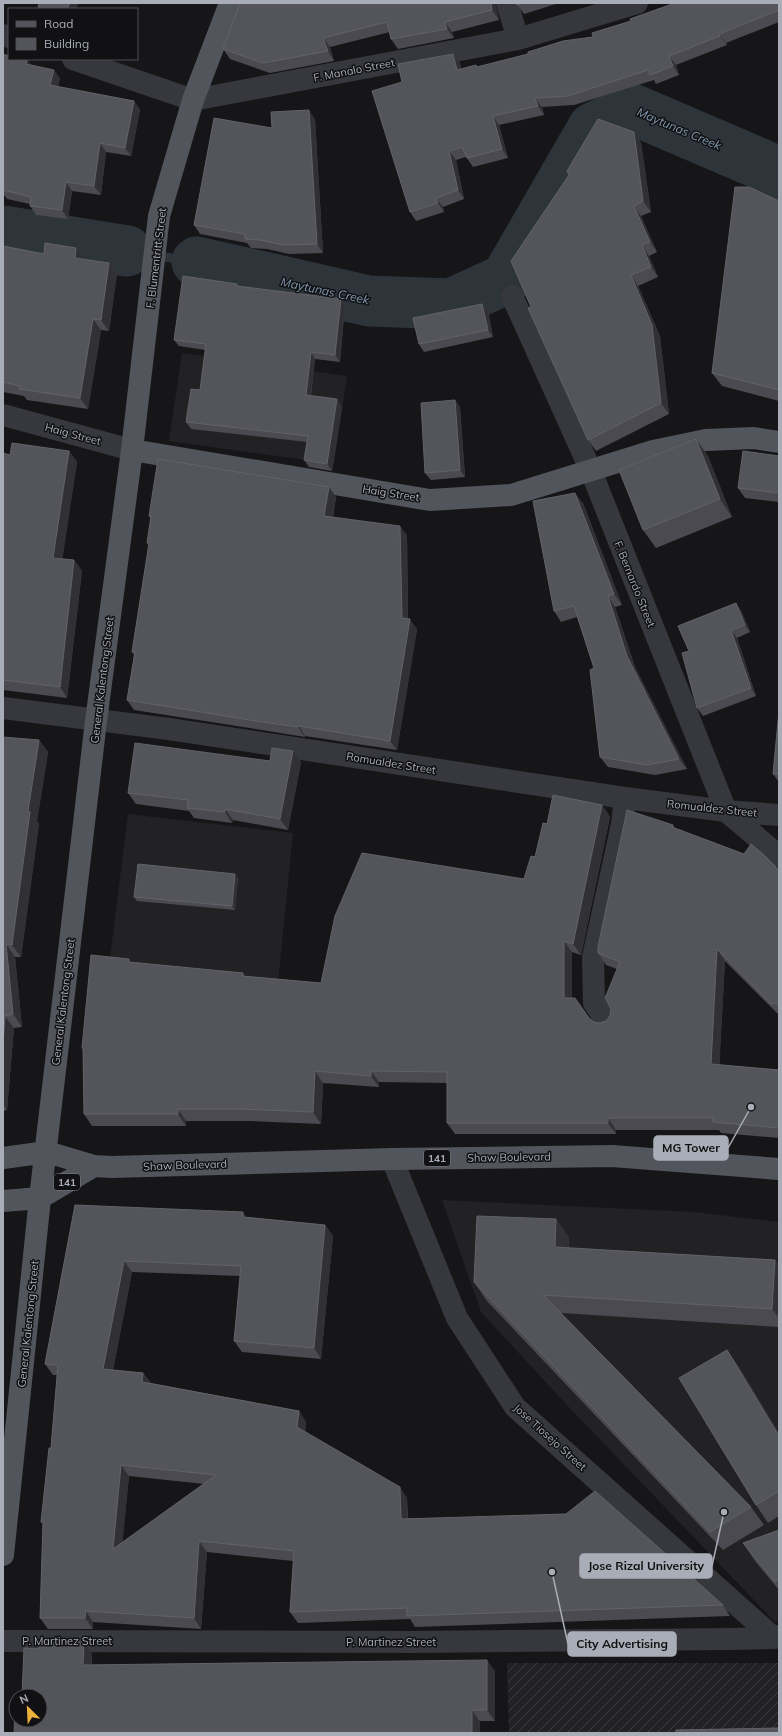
<svg xmlns="http://www.w3.org/2000/svg" width="782" height="1736" font-family="Mulish,sans-serif">
<defs>
<pattern id="industrial-furrows" width="10" height="10" patternUnits="userSpaceOnUse"><rect width="10" height="10" fill="#222225"/><path d="M-1 1l2-2M0 10L10 0M9 11l2-2" fill="none" stroke="#3f3f42"/></pattern>
</defs>
<rect width="100%" height="100%" fill="#161618"/>
<path fill="#222225" d="M182,353l165,23 -13,88 -165,-23z
M128,814l165,19 -15,150 -169,-17z
M442,1200l252,12 85,10v399l-4,1 -210,-219 -84,-91z"/>
<path fill="url(#industrial-furrows)" d="M507,1663h272v70h-270z"/>
<g fill="none" stroke-linecap="round" stroke-linejoin="round">
<path stroke="#2d353b" stroke-width="9" d="M127,251l70,11"/>
<path stroke="#2d353b" stroke-width="51" d="M3,231l124,20
M197,262l172,39 82,3 55,-25 87,-151 39,-19 133,57 14,11"/>
<path stroke="#37383d" stroke-width="22" d="M507,3l11,36
M3,35l6,2
M73,59l120,41 325,-61 119,-36
M512,296l79,175 135,340 53,45
M3,415l129,35
M3,708l166,21 456,69 101,13 53,4
M607,1022l-13,-19 -1,-46 29,-133 3,-26
M392,1159l65,159 58,89 259,231
M3,1641l411,1 316,-3 44,-1 5,-2"/>
<path stroke="#53555c" stroke-width="22" d="M132,450l298,50 81,-5 142,-44 53,-11 48,-2 25,4
M3,1158l44,-6 47,14 18,1 280,-8 220,-3 167,13
M3,1201l37,-3 54,-32
M3,1555l37,-357 56,-477 36,-271 27,-234 34,-116 37,-97"/>
</g>
<path fill="#4a4a50" fill-rule="evenodd" d="M495,3l4,17 -47,12 2,6 -56,11 -7,-10 -1,-7 -60,15 4,14 -64,12 -40,-14 -7,-10z
M516,3h43l-35,11z
M779,3v19l-53,21 1,2 -51,20 3,10 -23,9 -2,-4 -80,25 -32,2 2,8 -45,10 9,33 -35,9 -7,-10 -10,3 8,39 -21,8 1,5 -28,9 -6,-9 -8,-130 51,-28 7,9 1,6 17,-2 115,-30z
M3,54l24,5 4,6 29,13 -2,9 76,14 6,9 -9,46 -25,-4 -5,43 -29,-4 -4,28 -32,-4 -6,-9v-2l-23,-5 -2,-3 -2,-1z
M315,119l8,134 -34,1 -22,-5 -16,-1 -4,-5 -47,-9 -6,-9 78,-97z
M634,132l7,11 10,69 -10,4 16,36 -8,4 9,21 -20,9 22,50 9,78 -73,37 -8,-11 -57,-133z
M779,201v200l-57,-15 -10,-13z
M3,246l41,8 40,4v1l25,4 8,10 -8,58 -8,-1 -13,79 -61,-9 -3,-4 -21,-4z
M238,286l107,20 -5,56 -25,-3 -4,37 31,10 -10,65 -23,-4 -5,-7 3,-18 -116,-13 -5,-7 14,-32 5,-40 -26,-4 -5,-6z
M482,304l6,7 5,26 -69,15 -5,-8z
M455,400l5,7 5,70 -34,3 -6,-7z
M69,451l8,11 -15,97 12,1 8,11 -15,127 -64,-8v-237l7,2z
M708,456l24,61 -76,31 -13,-18z
M779,456v46l-34,-4 -7,-10z
M336,497l-3,20 74,18 1,84 9,10 -20,121 -92,-14v1l-43,-7 -128,-20 -7,-10 7,-45 -2,-3 17,-106 -2,-3 4,-24 -2,-3z
M583,503l39,102 -7,2 20,60 52,102 -32,6 -47,-8 -8,-10 -6,-89 -17,-51 -16,5 -7,-11z
M741,610l9,22 -13,6 19,58 -53,20 -6,-8 -8,-57z
M779,711v71l-6,-8z
M3,737l36,3 9,12 -11,69 2,3 -18,133h-6l7,70 -8,1 -7,82 -4,1z
M293,751l8,11 -13,68 -55,-10 -1,3 -38,-5 -5,-7 -53,-7 -8,-11 142,-32z
M602,805l8,12 -29,138 -9,-3v46l17,20 5,4 6,1 6,-2 4,-5 7,-47 -11,-4 -8,-12 75,-128 2,4 104,41v144h-1l-53,-53 -6,104 60,5v68l-58,-5 -2,-3h-103v4h-161l-8,-11v-40l-68,-1v5l-56,-4 -2,41 -74,-3h-61v5h-94l-8,-12 -1,-64 -1,-2 50,-85 111,10 2,3 76,7 203,-104 11,-22 12,-33z
M238,878l-3,32 -98,-9 -3,-4z
M75,1205l172,12 78,8 8,11 -12,123 -79,-7 -8,-11 6,-65 -108,-4 -19,98 30,3 8,10 148,28 7,11 -1,10 102,66 1,20 315,87 7,11 -315,11 -5,-8 -112,4 -8,-11 3,-51 -86,-9 -6,77 -108,-7v7h-45l-8,-11 3,-94 -2,-2 10,-74 6,-73h-4l-8,-11zM129,1476l75,8 -82,59z
M556,1219l13,19v10l206,12 4,5v62l-218,-14 190,194 13,18 -41,25 -236,-249 -13,-19z
M727,1350l12,17 40,66v83l-11,7 -12,-18z
M779,1530v60l-24,-29 -12,-18z
M92,1654v11l403,6v50l-479,-1z"/>
<path fill="#313135" d="M70,3h9l-3,6h-9z
M491,3h4l4,17 -7,-10z
M445,22l7,10 2,6 -7,-9z
M719,34l7,9 1,2 -7,-9z
M323,38l7,9 4,14 -6,-10z
M453,54l7,9 4,16 -7,-9z
M669,56l7,9 3,10 -6,-9z
M27,59l6,9 -7,-4z
M54,70l6,8 -4,16 -6,-9z
M535,98l7,9 2,8 -6,-9z
M134,101l6,9 -9,46 -6,-8z
M309,110l6,9 8,134 -6,-9z
M493,116l6,9 9,33 -6,-9z
M634,132l7,11 10,69 -8,-11z
M100,143l6,9 -5,43 -7,-9z
M449,151l7,9 8,39 -6,-9z
M66,182l6,9 -4,28 -6,-9z
M436,198l7,9 1,5 -6,-9z
M634,206l7,10 16,36 -7,-10z
M642,245l7,11 9,21 -7,-10z
M76,248l8,10 -1,11 -8,-11z
M109,263l8,10 -8,58 -8,-11z
M631,275l7,11 22,50 9,78 -8,-11z
M341,299l4,7 -5,56 -5,-7z
M482,304l6,7 5,26 -5,-7z
M93,319l8,11 -13,79 -8,-11z
M311,352l4,7 -5,43 -4,-7z
M337,399l5,7 -10,65 -5,-7z
M455,400l5,7 5,70 -5,-7z
M696,439l12,17 24,61 -12,-18z
M69,451l8,11 -16,107 -8,-11z
M329,487l7,10 -5,29 -7,-10z
M575,493l8,10 39,102 -8,-11z
M400,526l7,9 1,93 -6,-10z
M74,560l8,11 -15,127 -7,-11z
M608,596l7,11 20,60 52,102 -8,-10 -52,-103z
M736,603l5,7 9,22 -5,-7z
M410,619l7,10 -20,121 -7,-9z
M731,630l6,8 19,58 -5,-8z
M299,726l6,10v1l-7,-10z
M39,740l9,12 -11,69 2,3 -18,133 -9,-12 16,-134z
M293,751l8,11 -13,68 -8,-11z
M602,805l8,12 -29,138 -8,-11z
M225,809l8,11 -1,3 -7,-11z
M235,874l3,4 -3,32 -3,-4z
M564,941l8,11v57l-8,-11z
M6,944l9,13 7,70 -9,-13z
M717,949l8,12 -6,115 -8,-12z
M5,1016l9,12 -7,82 -4,-6v-60z
M315,1071l8,12 -2,41 -8,-12z
M371,1071l8,11v5l-8,-11z
M178,1109l8,12v5l-8,-12z
M608,1118l8,12v4l-8,-11z
M243,1212l8,11 -8,-6z
M556,1219l13,19 -1,28 -13,-19z
M325,1225l8,11 -12,123 -7,-11z
M775,1260l4,5v53l-7,-9z
M124,1261l8,11 -21,108 -8,-11z
M727,1350l12,17 40,66v3z
M143,1373l8,11 -9,-2z
M299,1411l7,11 -1,16 -8,-11z
M121,1465l8,11 -8,84 -8,-11z
M400,1487l7,11 1,32 -7,-11z
M199,1541l8,11 -6,77 -7,-11z
M86,1611l7,11v7l-8,-11z
M84,1642l8,12 -1,23 -8,-12z
M487,1660l8,11v50l-8,-11z
M472,1710l8,12v11h-8z"/>
<path fill="#54555b" stroke="#626369" fill-rule="evenodd" d="M39,3h31l-3,6h-23l-6,-2z
M240,3h251l1,7 -47,12 2,7 -56,10 -4,-17 -64,16 5,13 -65,12 -40,-14z
M516,3h6l-5,2z
M675,3h104v7l-60,24 1,2 -51,20 4,10 -23,9 -2,-5 -80,26 -33,2 3,8 -45,10 9,33 -35,9 -5,-11 -13,4 9,39 -22,8 2,5 -28,9 -38,-121 30,-9 -4,-18 55,-10 4,16 19,-5 1,2 51,-13v-2l35,-11 30,-4 -1,-4 39,-12 -1,-2z
M3,54l6,2v3h18l-1,5 28,6 -4,15 84,16 -9,47 -25,-5 -6,43 -28,-4 -4,28 -32,-4 1,-9 -28,-7z
M309,110l8,134 -34,1 -23,-5 -15,-1v-5l-51,-9 20,-107 58,10 -1,-16z
M598,119l36,13 9,69 -9,5 16,36 -8,3 9,22 -20,8 21,50 9,78 -73,37 -60,-132 3,-1 -20,-46 58,-86 -2,-4z
M735,187h14l30,14v189l-67,-17z
M45,243l31,5 -1,10 34,5 -8,57 -8,-1 -13,79 -61,-9 1,-3 -17,-4v-136l41,8z
M183,276l54,8v2l104,13 -6,56 -24,-3 -5,43 31,4 -10,65 -23,-4 4,-24 -122,-14 5,-33 9,1 6,-46 -32,-4z
M482,304l6,26 -69,14 -6,-26z
M455,400l5,70 -35,3 -4,-70z
M696,439l24,60 -77,31 -24,-60z
M12,443l57,8 -16,107 21,2 -14,127 -57,-7v-227l7,2z
M743,451l36,5v37l-41,-5z
M158,459l171,28 -5,29 76,10 2,92 8,1 -20,122 -91,-15 -1,1 -42,-6 -129,-21 8,-48h-3l17,-109h-2l4,-27h-2z
M575,493l39,101 -6,2 19,60 52,103 -32,6 -47,-8 -10,-87 4,-2 -20,-62 -20,5 -21,-110z
M736,603l9,22 -14,5 20,58 -54,20 -15,-55 7,-2 -11,-25z
M779,711v63h-6z
M3,737l36,3 -11,71 2,1 -18,133 -6,-1 7,70 -8,2 -2,28z
M135,743l135,18 2,-13 21,3 -13,68 -55,-10v3l-38,-4 1,-8 -60,-7z
M553,795l49,10 -29,139 -9,-3v57h11l14,20 5,4 6,1 6,-2 4,-5 1,-7 -6,-11 15,-36 -22,-9v-6l29,-137 46,15 -1,2 72,27 7,-10 13,11 15,15v134l-9,-1 -53,-54 -6,115 68,6v58l-66,-6v-4h-105v5h-161v-51l-76,-1v5l-56,-5 -2,41 -74,-3h-61v5h-94l-1,-66h-1l9,-93 38,4v3l114,11 -1,3 79,7 14,-67 27,-63 162,26 7,-23 4,1 8,-34 4,1z
M138,864l97,10 -3,32 -98,-9z
M75,1205l168,7v5l82,8 -11,123 -80,-7 7,-75 -117,-5 -21,108 40,4 -1,9 157,29 -2,16 103,60 1,32 165,-5 29,-23 128,114 -316,11v-8l-117,4 4,-61 -95,-10 -5,77 -108,-7 -1,7h-45l3,-96h-2l8,-74h2l7,-83 -13,-1zM121,1465l95,10 -103,74z
M477,1216l79,3 -1,28 220,13 -3,49 -229,-14 208,212 -41,25 -236,-250z
M727,1350l52,86v55l-23,14 -77,-127z
M779,1530v49l-4,3 -32,-39z
M39,1642h45l-1,23 404,-5v50h-15v23h-458l1,-23h1v10h24v-24h-18l2,-48 15,1z
M779,1728v5h-103v-3z"/>
<g text-anchor="middle" stroke-width="3" stroke-linejoin="round" paint-order="stroke">
<g fill="#111113" stroke="#7b7e86" stroke-width="1">
<rect x="424" y="1150" width="26" height="16" rx="3"/>
<rect x="54" y="1174" width="26" height="16" rx="3"/>
</g>
<g font-size="10" font-weight="bold" fill="#a9adb7">
<text x="437" y="1162">141</text>
<text x="67" y="1186">141</text>
</g>
<g font-size="11" fill="#a9adb7" stroke="#111113">
<text transform="translate(354 70) rotate(-11)" y="4">F. Manalo Street</text>
<text transform="translate(156 258) rotate(-83)" y="4">F. Blumentritt Street</text>
<text transform="translate(73 434) rotate(15)" y="4">Haig Street</text>
<text transform="translate(391 493) rotate(9)" y="4">Haig Street</text>
<text transform="translate(635 584) rotate(68)" y="4">F. Bernardo Street</text>
<text transform="translate(102 680) rotate(-83)" y="4">General Kalentong Street</text>
<text transform="translate(391 763) rotate(9)" y="4">Romualdez Street</text>
<text transform="translate(712 808) rotate(6)" y="4">Romualdez Street</text>
<text transform="translate(63 1002) rotate(-83)" y="4">General Kalentong Street</text>
<text transform="translate(509 1157) rotate(-1)" y="4">Shaw Boulevard</text>
<text transform="translate(185 1165) rotate(-2)" y="4">Shaw Boulevard</text>
<text transform="translate(28 1324) rotate(-84)" y="4">General Kalentong Street</text>
<text transform="translate(550 1437) rotate(42)" y="4">Jose Tiosejo Street</text>
<text x="67" y="1645">P. Martinez Street</text>
<text x="391" y="1646">P. Martinez Street</text>
</g>
<g font-size="12" font-style="italic" fill="#819ab1" stroke="#111113">
<text transform="translate(679 129) rotate(23)" y="4">Maytunas Creek</text>
<text transform="translate(325 291) rotate(12)" y="4">Maytunas Creek</text>
</g>
</g>
<path fill="none" stroke="#a9adb7" stroke-width="1.5" d="M751 1107L728 1148M724 1512L712 1566M552 1572L568 1644"/>
<g fill="#a9adb7" stroke="#111113" stroke-width="1.5">
<circle cx="751" cy="1107" r="4"/>
<circle cx="724" cy="1512" r="4"/>
<circle cx="552" cy="1572" r="4"/>
</g>
<g fill="#a9adb7" stroke="#a9adb7" stroke-width="1.5">
<rect x="654" y="1136" width="74" height="24" rx="4"/>
<rect x="580" y="1554" width="132" height="24" rx="4"/>
<rect x="568" y="1632" width="108" height="24" rx="4"/>
</g>
<g font-size="12" text-anchor="middle" font-weight="bold" fill="#111">
<text x="691" y="1152">MG Tower</text>
<text x="646" y="1570">Jose Rizal University</text>
<text x="622" y="1648">City Advertising</text>
</g>
<rect width="782" height="1736" fill="none" stroke="#a9adb7" stroke-width="8"/>
<rect x="8" y="8" width="130" height="52" fill="#111113" stroke="#4e4f55"/>
<rect x="16" y="21" width="20" height="6" fill="#53555c" stroke="#4e4f55"/>
<text x="44" y="28" font-size="12" fill="#a9adb7">Road</text>
<rect x="16" y="38" width="20" height="12" fill="#54555b" stroke="#4e4f55"/>
<text x="44" y="48" font-size="12" fill="#a9adb7">Building</text>
<g transform="translate(28 1708) rotate(336)"><circle r="19" fill="#111113" stroke="#4e4f55"/>
<path d="M0-3L7 15L0 10L-7 15Z" fill="#eab23c"/>
<text y="-6" font-size="11" font-weight="bold" text-anchor="middle" fill="#a9adb7">N</text>
</g>
</svg>
